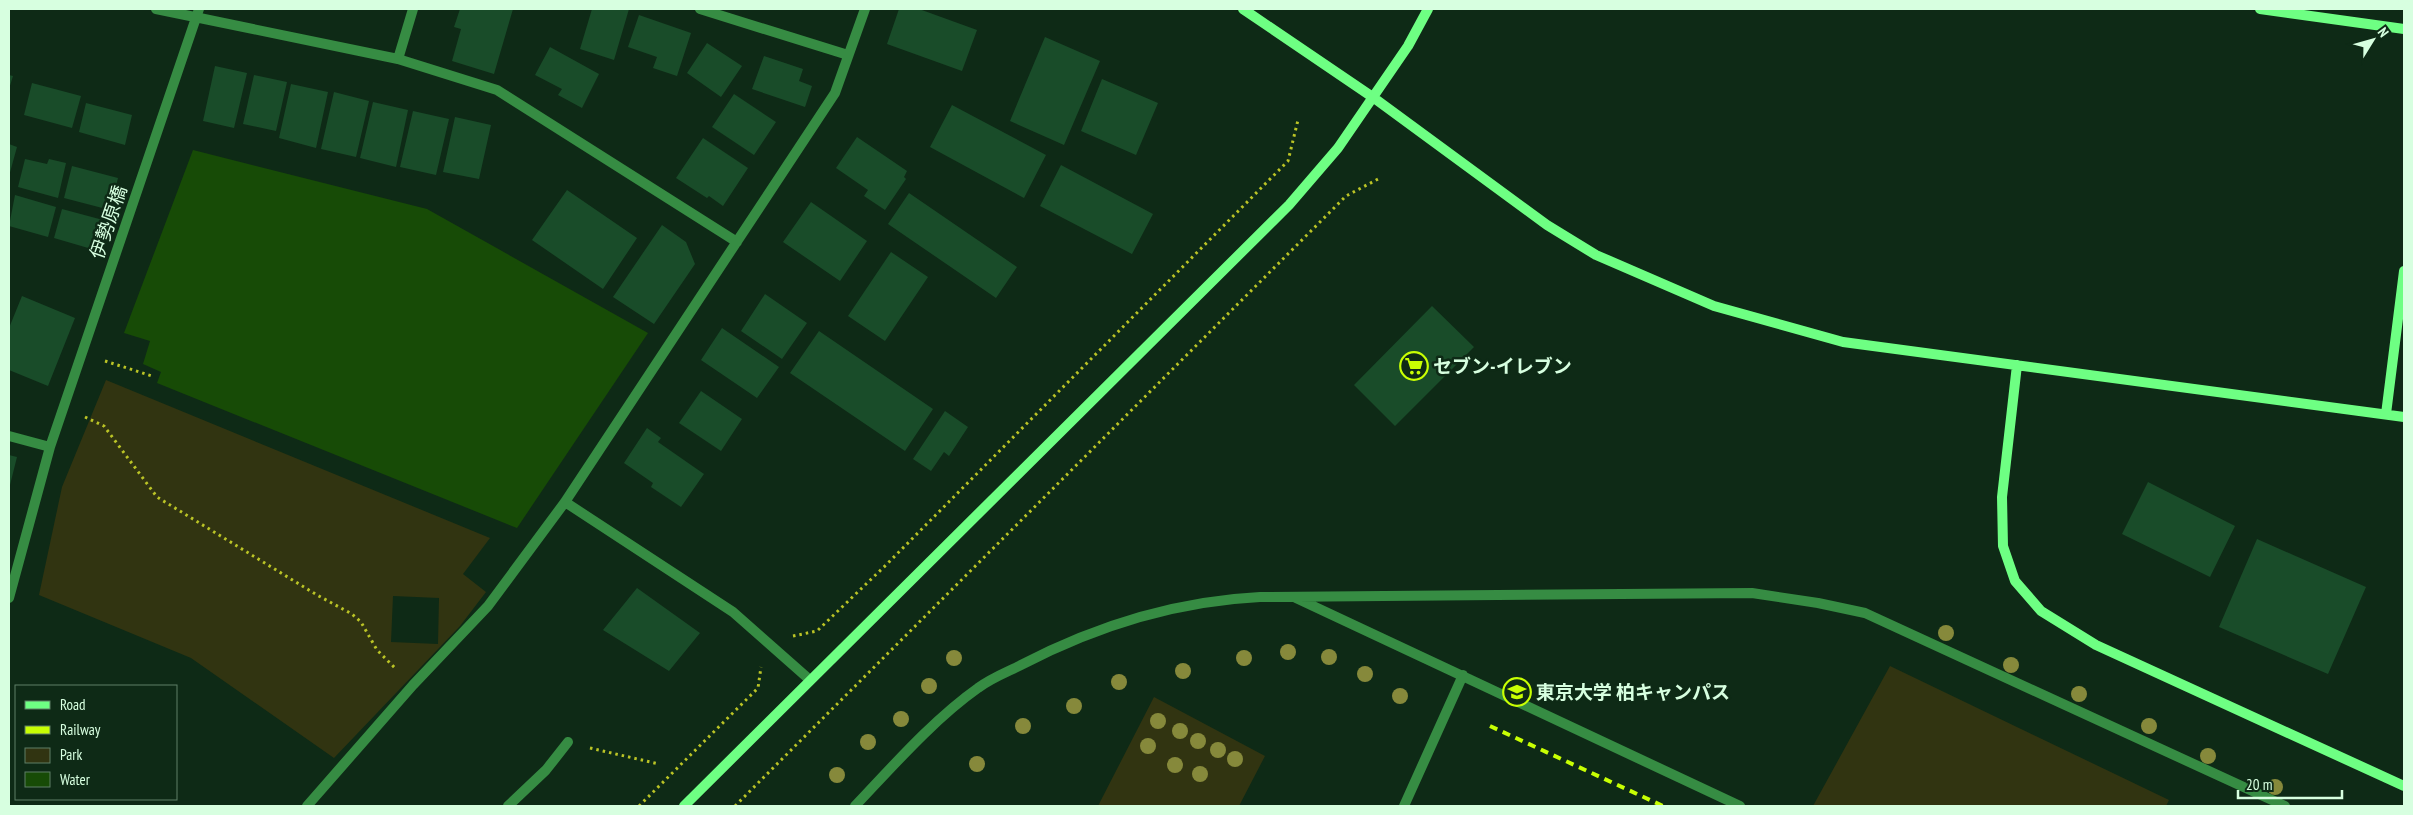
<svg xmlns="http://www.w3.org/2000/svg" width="2413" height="815" font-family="'PT Sans Narrow','Noto Sans JP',sans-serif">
<rect width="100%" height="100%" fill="#0e2a16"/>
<path fill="#313411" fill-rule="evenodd" d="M106,380l384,158 -27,36 23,18 -26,34 -126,132 -143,-100 -152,-63 23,-108zM393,596l46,2 -1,46 -47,-2z
M1890,666l279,134 -3,6h-353z
M1154,697l111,59 -26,50h-141z"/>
<path fill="#174b06" d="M193,150l234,59 221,124 -131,195 -360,-145 4,-11 -18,-8 7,-23 -26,-8z"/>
<path fill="#194c29" d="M460,9h53l-19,65 -42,-13 9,-32 -7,-2z
M592,9h37l-15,51 -34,-11z
M899,9h20l58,21 -15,41 -75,-27z
M639,15l52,18 -14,43 -24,-8 4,-11 -29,-10z
M1045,37l55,24 -36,84 -54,-24z
M707,43l35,23 -21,31 -34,-24z
M550,47l49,27 -17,34 -24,-13 4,-6 -27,-14z
M764,56l39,13 -4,12 13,5 -7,21 -53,-18z
M215,66l32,7 -13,55 -31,-7z
M9,75l4,1 -4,13z
M254,75l33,7 -11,49 -33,-7z
M1102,79l56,24 -22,52 -55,-24z
M32,83l49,13 -9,32 -48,-13z
M291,84l37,8 -12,56 -37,-10z
M334,92l35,9 -13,56 -35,-8z
M734,94l42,28 -22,33 -42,-28z
M373,102l35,8 -12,57 -36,-9z
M86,103l46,12 -7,30 -46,-13z
M952,105l94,50 -22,43 -94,-51z
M413,111l36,8 -13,56 -36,-8z
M455,117l36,8 -12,54 -36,-7z
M857,137l50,34 -3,6 2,2 -21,31 -21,-14 4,-6 -32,-22z
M703,138l45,30 -25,38 -14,-10 -2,2 -31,-20z
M9,144l8,3 -8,29z
M25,159l22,5 2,-5 17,4 -8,35 -40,-11z
M1061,165l92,49 -21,40 -92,-48z
M72,166l46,12 -8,32 -46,-12z
M567,190l70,48 -34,51 -71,-49z
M909,193l108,74 -21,31 -108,-74z
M15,195l41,12 -8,30 -39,-11z
M811,202l56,39 -27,40 -57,-39z
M62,209l41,11 -8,30 -41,-12z
M662,225l24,17 9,22 -41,60 -41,-27z
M891,252l37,25 -43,64 -37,-25z
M765,294l42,29 -25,36 -41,-28z
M22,296l53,22 -27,68 -39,-16v-42z
M1432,306l42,41 -79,79 -41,-41z
M722,328l57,39 -22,31 -56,-38z
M819,331l114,78 -28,42 -115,-78z
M701,391l41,28 -21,32 -42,-28z
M945,411l23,16 -19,29 -5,-4 -13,19 -18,-12z
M647,428l14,10 -3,4 46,32 -23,33 -30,-20 2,-4 -29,-20z
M9,455l8,2 -8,32z
M2148,482l87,44 -25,51 -88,-43z
M2257,539l109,48 -38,87 -109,-47z
M637,588l63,45 -31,38 -66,-41z"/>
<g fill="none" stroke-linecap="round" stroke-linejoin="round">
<path stroke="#bbc426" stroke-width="3" stroke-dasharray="2.5 4" stroke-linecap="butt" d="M105,361l47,15
M85,417l19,9 53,71 160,98 35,19 9,8 16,28 19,19
M793,636l24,-5 70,-67 401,-403 10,-41
M590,748l69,16
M639,806l119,-118 3,-21
M735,806l611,-610 34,-18"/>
<path stroke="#368c43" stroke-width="10" d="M1296,598l444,208
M855,806c37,-39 79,-87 123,-118 13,-10 29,-16 43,-23 75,-39 155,-64 239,-68l492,-4 66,10 47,10 420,193
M1404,806l59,-131"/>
<path stroke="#368c43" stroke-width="10" d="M156,9l242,50 99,31 240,152
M700,9l148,46
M398,59l15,-50
M9,436l41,11
M565,502l168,110 77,68
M9,598l41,-151 149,-438
M307,806l106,-121 75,-79 77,-104 270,-409 30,-84
M508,806l38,-36 22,-28"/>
<path stroke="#6eff83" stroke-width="10" d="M1243,9l131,89 173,127 49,30 118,51 129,36 561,75
M2260,9l144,20
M2017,365l-15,132 1,49 12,35 26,30 55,34 308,141
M2386,414l18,-143
M684,806l605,-601 49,-57 70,-102 20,-37"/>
<path stroke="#c8ff03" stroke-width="4" stroke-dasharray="8 6" stroke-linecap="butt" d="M1490,726l173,80"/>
</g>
<g fill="#86893b">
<circle cx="1946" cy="633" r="8"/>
<circle cx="1288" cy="652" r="8"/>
<circle cx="1329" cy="657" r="8"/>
<circle cx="954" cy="658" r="8"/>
<circle cx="1244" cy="658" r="8"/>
<circle cx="2011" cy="665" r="8"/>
<circle cx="1183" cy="671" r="8"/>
<circle cx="1365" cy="674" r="8"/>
<circle cx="1119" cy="682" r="8"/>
<circle cx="929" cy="686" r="8"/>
<circle cx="2079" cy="694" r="8"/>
<circle cx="1400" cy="696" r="8"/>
<circle cx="1074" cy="706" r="8"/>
<circle cx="901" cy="719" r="8"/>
<circle cx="1158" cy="721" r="8"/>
<circle cx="1023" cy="726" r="8"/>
<circle cx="2149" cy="726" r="8"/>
<circle cx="1180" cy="731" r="8"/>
<circle cx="1198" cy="741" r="8"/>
<circle cx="868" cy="742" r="8"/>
<circle cx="1148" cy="746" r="8"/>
<circle cx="1218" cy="750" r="8"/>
<circle cx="2208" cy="756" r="8"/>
<circle cx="1235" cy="759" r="8"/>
<circle cx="977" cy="764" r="8"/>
<circle cx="1175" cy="765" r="8"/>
<circle cx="1200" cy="774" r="8"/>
<circle cx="837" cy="775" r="8"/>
<circle cx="2275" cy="787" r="8"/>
</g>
<defs>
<symbol id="supermarket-ring" viewBox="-11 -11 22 22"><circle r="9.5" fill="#0e2a16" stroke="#c8ff03" stroke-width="1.5"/><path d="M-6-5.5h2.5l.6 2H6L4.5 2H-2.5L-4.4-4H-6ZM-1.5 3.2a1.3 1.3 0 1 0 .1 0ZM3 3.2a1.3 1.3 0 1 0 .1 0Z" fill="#c8ff03"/></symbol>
<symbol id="university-ring" viewBox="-11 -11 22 22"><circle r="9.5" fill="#0e2a16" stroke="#c8ff03" stroke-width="1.5"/><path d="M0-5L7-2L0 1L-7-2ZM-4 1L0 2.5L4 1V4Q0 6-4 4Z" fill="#c8ff03"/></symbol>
</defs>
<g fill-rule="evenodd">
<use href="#supermarket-ring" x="1398" y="350" width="32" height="32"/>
<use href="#university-ring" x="1501" y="676" width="32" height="32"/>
</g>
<g text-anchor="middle" stroke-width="5" stroke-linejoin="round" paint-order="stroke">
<g font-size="19" fill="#d7ffe0" stroke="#0e2a16">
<text transform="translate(108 222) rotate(-71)" y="7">伊勢原橋</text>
</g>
<g font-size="19" font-weight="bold" fill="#d7ffe0" stroke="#0e2a16" text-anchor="start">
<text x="1433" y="373">セブン-イレブン</text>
<text x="1536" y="699">東京大学 柏キャンパス</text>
</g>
</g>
<rect width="2413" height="815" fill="none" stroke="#d7ffe0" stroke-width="20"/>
<rect x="15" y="685" width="162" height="115" fill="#0e2a16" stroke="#5e7f67"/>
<rect x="25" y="701" width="25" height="8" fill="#6eff83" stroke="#5e7f67"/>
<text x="60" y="710" font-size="15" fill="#d7ffe0">Road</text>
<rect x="25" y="726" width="25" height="8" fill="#c8ff03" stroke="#5e7f67"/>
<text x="60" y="735" font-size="15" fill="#d7ffe0">Railway</text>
<rect x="25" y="748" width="25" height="15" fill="#313411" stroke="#5e7f67"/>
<text x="60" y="760" font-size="15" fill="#d7ffe0">Park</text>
<rect x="25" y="772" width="25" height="15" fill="#174b06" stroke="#5e7f67"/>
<text x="60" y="785" font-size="15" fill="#d7ffe0">Water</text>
<g transform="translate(2373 40) rotate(53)" stroke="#0e2a16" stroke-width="4" paint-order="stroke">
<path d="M0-4L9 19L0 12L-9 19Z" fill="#d7ffe0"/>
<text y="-8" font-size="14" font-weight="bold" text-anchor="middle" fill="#d7ffe0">N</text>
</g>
<path d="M2238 790v8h104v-8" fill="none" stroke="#d7ffe0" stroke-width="2.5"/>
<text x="2246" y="790" font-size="15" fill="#d7ffe0" stroke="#0e2a16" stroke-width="4" paint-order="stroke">20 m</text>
</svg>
